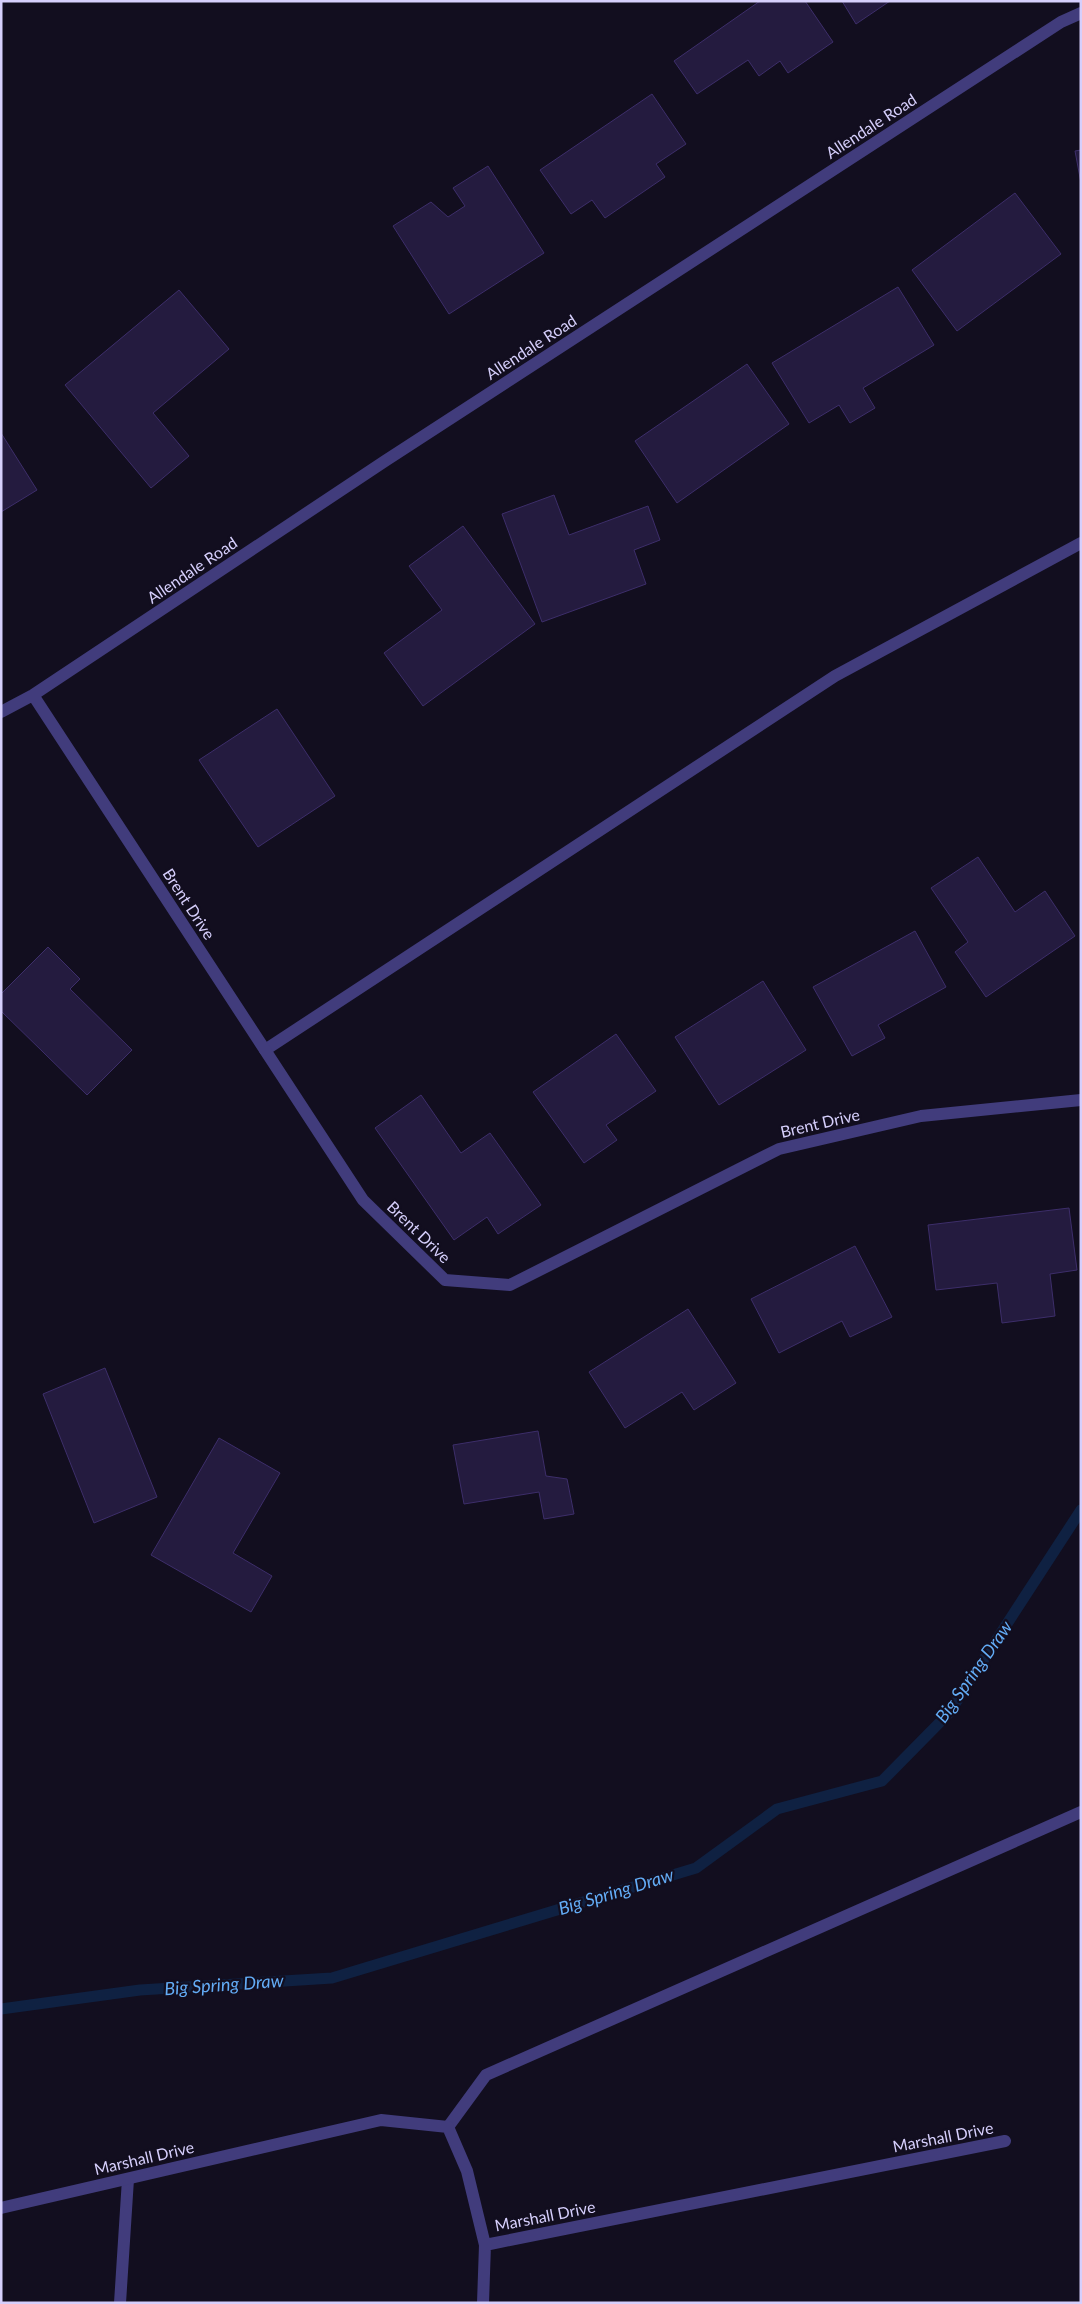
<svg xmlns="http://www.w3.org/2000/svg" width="1082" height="2304" font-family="Lato,sans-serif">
<rect width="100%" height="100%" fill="#120e1f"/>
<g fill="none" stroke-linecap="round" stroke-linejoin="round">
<path stroke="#0f2142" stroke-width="11" d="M1,2009l139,-19 192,-12 364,-110 81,-59 105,-28 67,-68 132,-203"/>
</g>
<path fill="#241b3f" stroke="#3d2e6a" d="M760,1h45l28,41 -45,31 -8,-12 -21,15 -11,-16 -51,34 -23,-33z
M842,1h48l-34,23z
M652,94l34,50 -30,20 9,13 -60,41 -13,-18 -21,14 -31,-44z
M1081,150v33l-6,-32z
M488,166l56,87 -95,61 -56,-88 38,-24 17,15 17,-11 -12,-18z
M1015,193l46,61 -104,77 -45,-61z
M898,287l36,58 -71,43 12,20 -25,15 -11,-18 -30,18 -37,-60z
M179,290l50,59 -76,64 36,43 -38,32 -86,-103z
M747,364l42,60 -112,79 -42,-62z
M1,433l36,57 -36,22z
M554,495l15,40 79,-29 12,34 -26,10 12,34 -104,38 -40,-108z
M463,526l72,98 -112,82 -39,-53 58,-43 -33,-44z
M277,709l58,87 -77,51 -59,-87z
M978,857l37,55 30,-21 30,45 -89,61 -31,-45 13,-10 -37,-54z
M915,931l31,56 -68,38 7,13 -33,18 -39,-69z
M48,947l32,32 -10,10 62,61 -45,45 -86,-84v-17z
M763,981l43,69 -87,55 -44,-68z
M616,1034l40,57 -50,34 11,15 -33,23 -51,-71z
M421,1095l40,58 29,-20 51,72 -43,29 -11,-17 -33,23 -79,-112z
M1069,1208l8,62 -27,4 5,42 -53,7 -5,-40 -61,7 -8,-65z
M855,1246l37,71 -42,20 -8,-16 -63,32 -28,-54z
M688,1309l48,74 -42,27 -12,-18 -57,36 -36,-56z
M105,1368l52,129 -63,26 -51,-129z
M538,1431l8,45 21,3 7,35 -30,5 -5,-27 -75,12 -11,-59z
M219,1438l61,35 -47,80 39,23 -21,36 -100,-57z"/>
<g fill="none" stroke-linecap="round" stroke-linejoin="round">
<path stroke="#413c7c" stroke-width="12" d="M265,1050l570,-374 246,-133
M448,2127l38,-52 595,-263
M120,2303l8,-124"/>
<path stroke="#413c7c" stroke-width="12" d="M33,695l330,505 82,80 65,5 269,-136 142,-33 160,-16
M1,712l32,-17 352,-234 676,-439 20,-9
M1,2208l380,-88 67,7 19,44 18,74 520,-104
M483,2303l2,-58"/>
</g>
<g text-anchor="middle" stroke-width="4.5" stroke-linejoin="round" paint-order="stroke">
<g font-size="16" fill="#d6cffc" stroke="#120e1f">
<text transform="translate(871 126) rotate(-33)" y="6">Allendale Road</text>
<text transform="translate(531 347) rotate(-33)" y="6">Allendale Road</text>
<text transform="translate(192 570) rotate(-34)" y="6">Allendale Road</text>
<text transform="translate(189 904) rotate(57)" y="6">Brent Drive</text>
<text transform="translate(820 1123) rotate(-13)" y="6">Brent Drive</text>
<text transform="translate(419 1232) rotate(44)" y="6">Brent Drive</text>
<text transform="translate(943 2137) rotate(-11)" y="6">Marshall Drive</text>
<text transform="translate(144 2158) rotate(-13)" y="6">Marshall Drive</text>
<text transform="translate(545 2216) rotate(-11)" y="6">Marshall Drive</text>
</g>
<g font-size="18" font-style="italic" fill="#63acf6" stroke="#120e1f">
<text transform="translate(974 1672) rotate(-55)" y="6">Big Spring Draw</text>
<text transform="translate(616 1892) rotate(-17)" y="6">Big Spring Draw</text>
<text transform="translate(224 1985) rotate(-4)" y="6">Big Spring Draw</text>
</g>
</g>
<rect width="1082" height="2304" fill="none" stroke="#d6cffc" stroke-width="5"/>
</svg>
